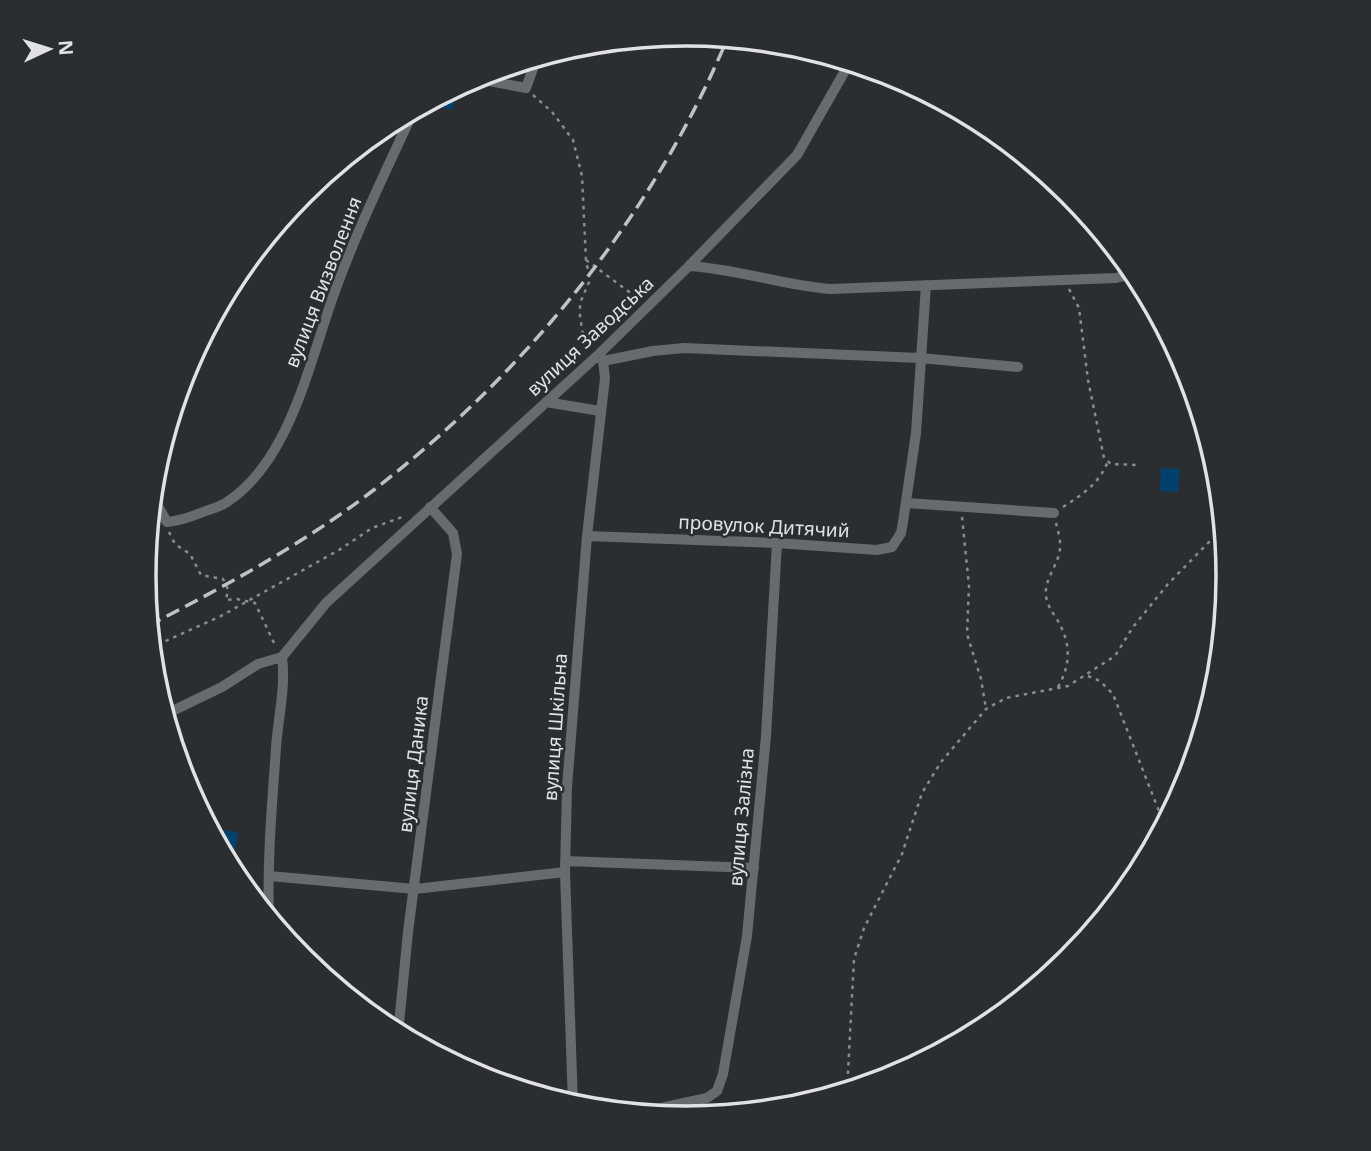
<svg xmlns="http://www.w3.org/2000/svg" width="1371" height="1151" font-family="'Noto Sans',sans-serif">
<rect width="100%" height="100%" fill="#2b2e31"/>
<path fill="#02406d" d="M460,84l-8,26 -28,-7h1z
M1161,468l19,1 -2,23 -18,-1z
M220,830l18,2 -3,20 -15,-2 -2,-5z"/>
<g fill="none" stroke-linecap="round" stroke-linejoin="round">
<path stroke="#898b8e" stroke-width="2.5" stroke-dasharray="3.5 5" stroke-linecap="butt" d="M533,95l19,17 21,28 9,36 4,84 4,20 -10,23v14l6,36
M586,260l54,40
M1069,289l10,19 9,72 16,78 7,6 26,1
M1063,507c20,-13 36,-23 45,-46
M962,517l7,69 -2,48 14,45 5,30
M1056,523c2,8 5,18 4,26 -2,17 -16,30 -14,47 1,9 7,17 12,25 13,23 13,43 0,66
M169,532l6,12 15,10 11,21 22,4 5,10 -2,11 11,-1 18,4 21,44
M150,648l71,-32 118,-66 33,-22 33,-12
M1088,676l12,5 13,13 51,130
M847,1091l7,-132 10,-31 38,-74 20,-61 19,-31 45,-53 20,-11 62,-12 47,-30 18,-29 35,-43 42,-43 13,-9"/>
<path stroke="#676b6e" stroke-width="10" d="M472,78l54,10 11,-31
M689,266l108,-111 53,-93
M603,361l50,-10 31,-3 236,10 98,9
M546,402l54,9
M151,494l16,28c12,-1 24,-5 36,-10 7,-3 17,-5 24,-10 66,-43 84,-149 111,-219 22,-59 50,-117 77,-175
M906,503l148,10
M587,536l190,7 100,7 15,-3 9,-14 2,-11 13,-89 10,-148
M164,715l58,-28 36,-23 24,-7 44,-54 271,-247 92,-90c48,3 93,19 141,23l286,-11 19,-5
M565,861l189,7
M269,876l146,13 150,-17
M269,919c-2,-57 3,-114 7,-171 2,-30 10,-61 6,-91
M398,1034l10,-102 49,-378 -4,-21 -23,-26
M573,1105l-8,-233 2,-85 20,-251 18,-158 -2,-17 -6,-5
M638,1113l69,-15 10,-7 6,-17 24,-138 19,-200 11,-193"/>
<path stroke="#bfc1c3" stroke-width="3.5" stroke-dasharray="14 7" stroke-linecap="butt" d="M148,626c79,-41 157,-83 227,-137 152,-117 279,-275 353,-452"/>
</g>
<g text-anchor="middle" stroke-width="5" stroke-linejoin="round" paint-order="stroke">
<g font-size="19" fill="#e0e2e4" stroke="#2b2e31">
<text transform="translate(323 282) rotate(-69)" y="7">вулиця Визволення</text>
<text transform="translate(590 336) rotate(-43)" y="7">вулиця Заводська</text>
<text transform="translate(764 526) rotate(3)" y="7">провулок Дитячий</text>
<text transform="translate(555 727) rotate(-86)" y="7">вулиця Шкільна</text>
<text transform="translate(413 764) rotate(-83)" y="7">вулиця Даника</text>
<text transform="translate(741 817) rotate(-85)" y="7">вулиця Залізна</text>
</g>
</g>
<path d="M0 0H1371V1151H0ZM156 576a530 530 0 1 1 1060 0a530 530 0 1 1-1060 0Z" fill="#2b2e31" fill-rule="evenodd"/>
<path fill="none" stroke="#e0e2e4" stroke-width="3.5" d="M156 576a530 530 0 1 1 1060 0a530 530 0 1 1-1060 0Z"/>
<g transform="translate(49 49) rotate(86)" stroke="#2b2e31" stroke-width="5" paint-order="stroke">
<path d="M0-5L12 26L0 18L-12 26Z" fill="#e0e2e4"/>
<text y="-10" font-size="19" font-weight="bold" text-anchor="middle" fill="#e0e2e4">N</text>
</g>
</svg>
